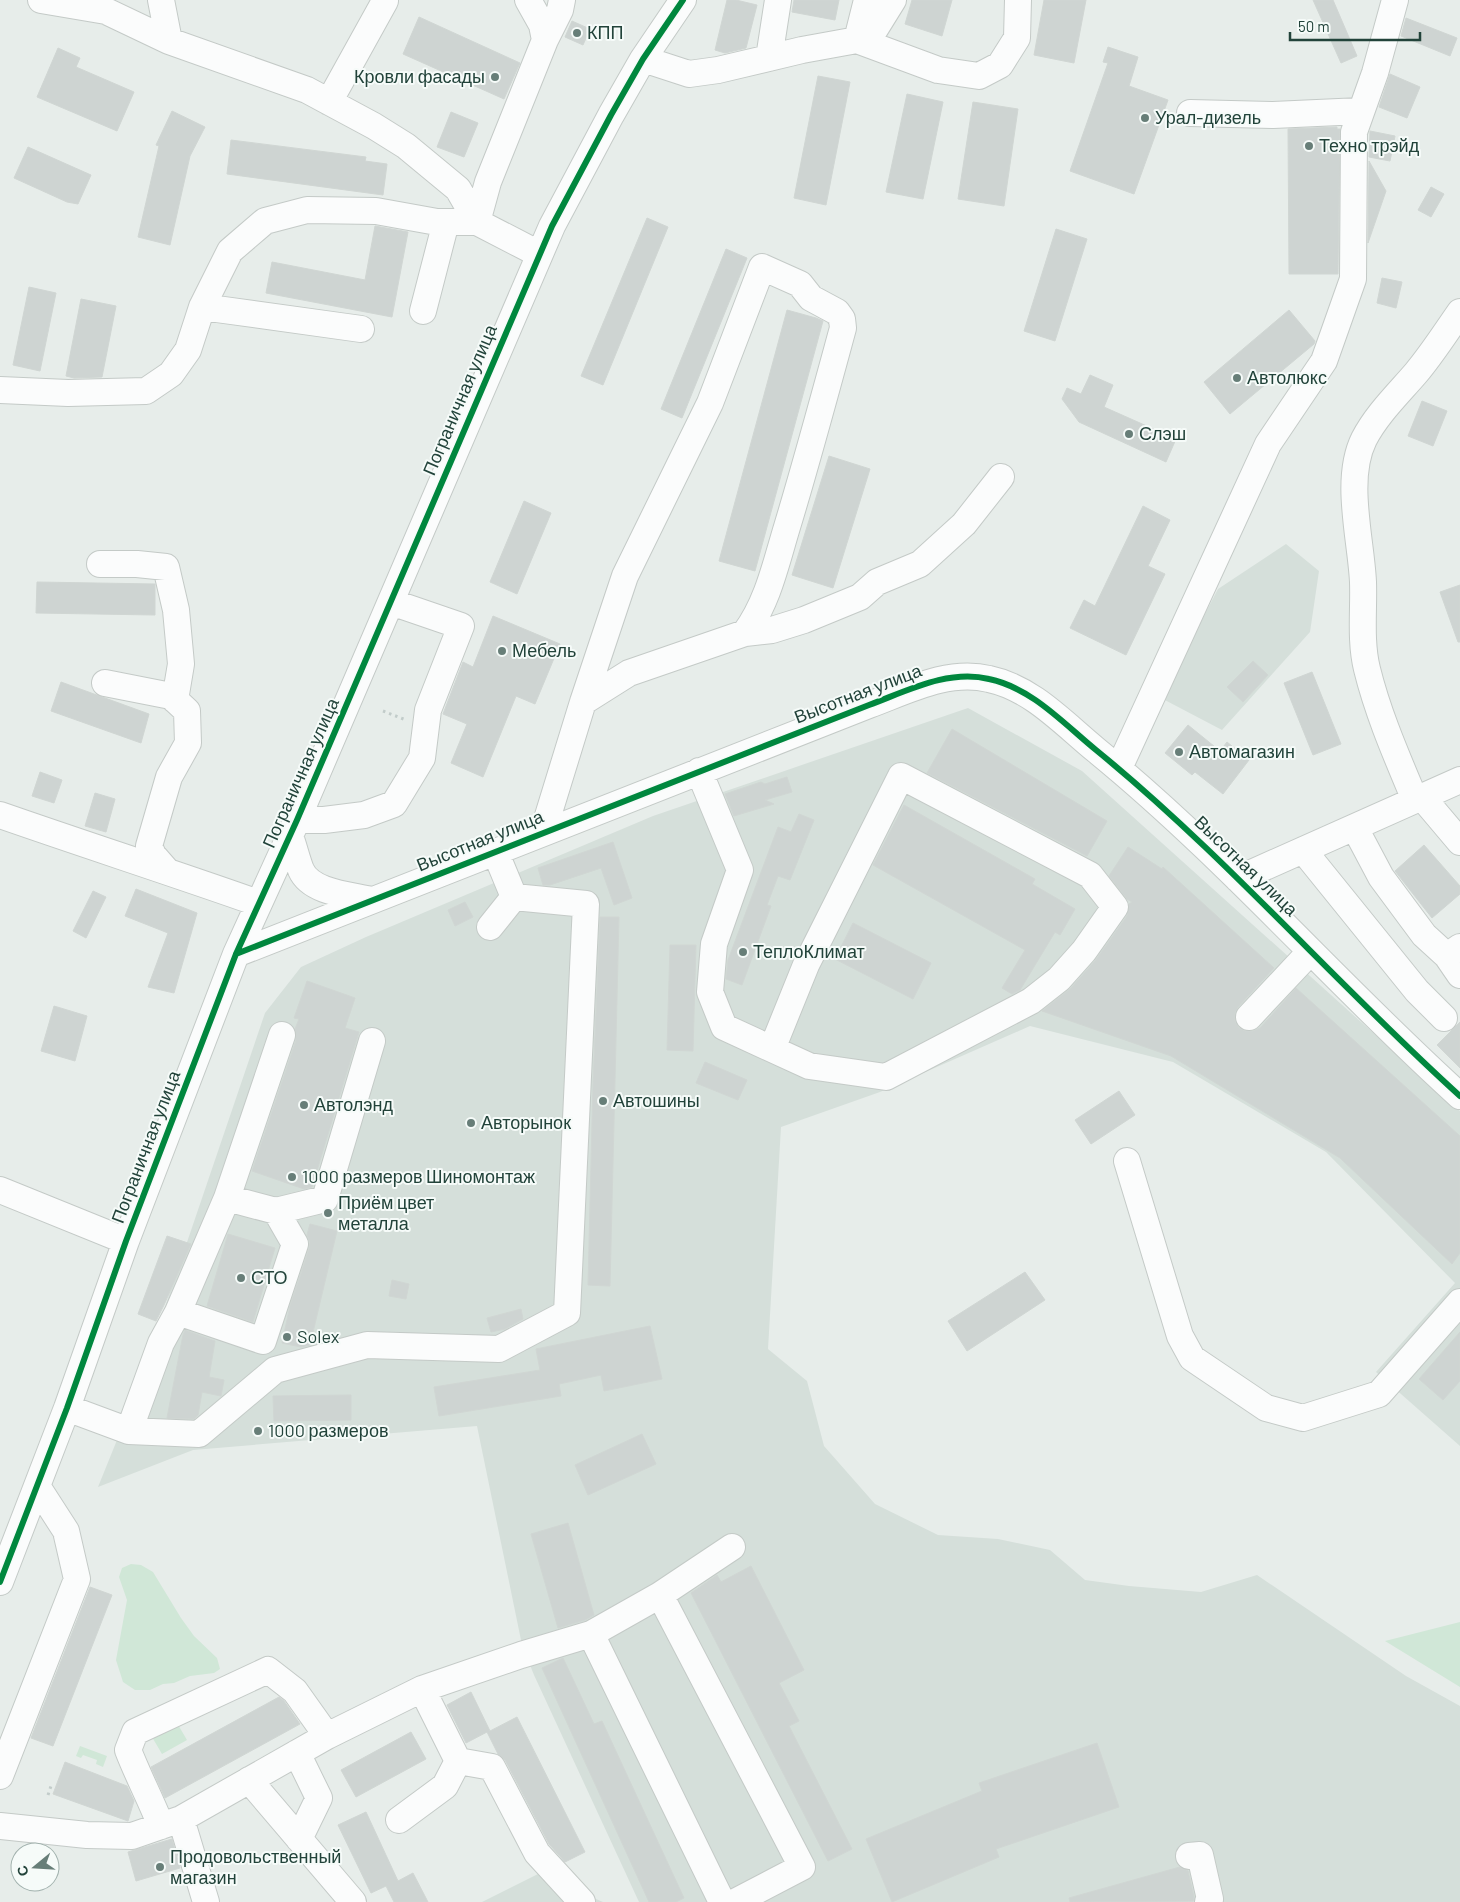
<svg xmlns="http://www.w3.org/2000/svg" width="1460" height="1902" font-family="Barlow,sans-serif">
<rect width="100%" height="100%" fill="#e7edea"/>
<path fill="#d5dfda" d="M1286,544l33,27 -9,61 -88,98 -61,-32 57,-109z
M968,708l114,63 378,340v335l-84,-74 79,-89 -129,-131 -153,-90 -143,-36 -150,66 -99,35 -13,222 39,32 17,65 51,58 63,31 60,4 52,11 35,30 44,6 72,6 56,-17 149,101 54,30v196h-821l-105,-227 -12,-30 -45,-219 -284,24 -95,37 36,-89 131,-385 36,-46 65,-30 287,-121z
M538,1874l65,28h-121z"/>
<path fill="#d0e7d7" d="M131,1564l10,1 12,7 28,46 13,18 23,22 3,11 -6,4 -24,3 -16,7 -11,1 -13,6h-15l-12,-8 -7,-22 11,-60 -8,-23 3,-9z
M1460,1622v65l-75,-46z
M177,1723l10,17 -25,14 -10,-17z
M80,1746l27,10 -4,11 -7,-3 1,-4 -14,-5 -2,3 -5,-2z"/>
<path fill="#ced4d2" stroke="#d0d6d3" d="M727,0h9l21,5 -11,43 -21,5 -10,-3z
M794,0h45l-4,20 -43,-8z
M912,0h40l-10,36 -37,-12z
M1044,0h42l-12,63 -40,-8z
M1313,0h20l24,56 -16,7z
M419,17l101,46 -16,36 -101,-45z
M1406,18l51,20 -7,18 -49,-20z
M572,21l18,8 -7,16 -18,-8z
M1108,47l30,10 -9,29 39,14 -34,94 -64,-23 38,-108 -5,-1z
M58,48l22,10 -4,9 58,25 -17,39 -80,-34z
M1390,74l30,13 -13,31 -28,-11z
M818,76l32,6 -24,123 -32,-7z
M907,94l36,8 -20,97 -37,-7z
M973,102l45,7 -14,97 -46,-7z
M172,111l33,16 -15,29 -20,89 -32,-8 21,-91 -3,-1z
M451,112l27,11 -14,34 -27,-10z
M1337,127v2h3l-2,145h-49l-1,-145z
M1370,131l25,5 -5,25 -21,-4z
M231,140l135,17 -1,4 22,3 -4,31 -156,-21z
M28,147l63,28 -13,29 -11,-2 -53,-24z
M1369,161l17,30 -18,52z
M1431,187l13,7 -13,23 -13,-7z
M647,218l21,9 -65,158 -22,-9z
M375,226l33,6 -16,85 -126,-24 6,-31 93,18z
M1056,229l31,10 -32,102 -31,-10z
M726,249l21,9 -65,160 -21,-9z
M1382,278l20,4 -6,26 -19,-5z
M29,287l27,6 -16,78 -27,-6z
M81,299l35,7 -14,71 -28,1 -8,-2z
M787,310l29,8 7,3 -68,250 -36,-10z
M1289,310l26,31 -1,3 -84,70 -26,-32z
M1090,375l23,10 -9,22 72,32 -10,23 -87,-40 -17,-23 5,-11 14,6z
M1422,401l25,10 -14,35 -25,-10z
M829,456l41,13 -37,119 -41,-13z
M524,501l27,12 -34,81 -27,-12z
M1143,506l27,14 -22,46 17,8 -39,81 -56,-27 14,-28 11,6z
M37,582l118,2v31l-119,-2z
M1460,585v57h-2l-18,-50z
M493,616l67,28 -25,60 -19,-8 -33,81 -32,-14 16,-39 -24,-10 20,-52 10,5z
M1253,661l15,14 -25,27 -16,-15z
M1312,672l29,72 -28,11 -29,-72z
M61,682l88,32 -8,29 -90,-32z
M1188,725l32,26 7,-9 22,18 -26,34 -28,-22 -3,3 -27,-22z
M952,729l155,92 -20,35 -160,-83z
M40,772l22,8 -8,23 -22,-7z
M787,777l5,15 -27,8 9,4 -40,12 -9,-22 36,-12 4,2z
M95,793l20,6 -9,33 -21,-6z
M904,805l131,74 -3,5 43,25 -15,26 -5,-3 -35,58 -8,4 -10,-6 23,-38 -152,-85z
M799,814l15,6 -24,60 -12,-4 -11,29 4,1 -29,79 -16,-6 2,-19 50,-133 13,5z
M613,842l19,56 -18,7 -13,-37 -51,17h-7l-5,-17z
M1424,845l36,41v8l-28,24 -37,-47z
M1128,847l34,22 1,-2 111,101 -36,39 -3,6v8l4,7 6,3h8l7,-3 36,-40 164,148v117l-8,11 -112,-106 -169,-102 -129,-45 28,-22 25,-28 32,-45 2,-12 3,-2 -5,-3 -18,-23z
M136,889l61,24 -23,80 -26,-6 20,-54 -43,-17z
M93,891l13,6 -20,41 -13,-7z
M465,902l8,15 -18,9 -7,-16z
M600,917h19l-9,369 -22,-1 5,-203z
M853,923l78,40 -18,36 -78,-40z
M670,945h26l-3,106 -26,-1z
M307,981l48,17 -10,30 14,4 -47,155 -8,2 -52,-18 44,-131 -1,-11 4,-10 -5,-1z
M54,1006l33,10 -12,45 -34,-10z
M1460,1022v46l-23,-23z
M705,1062l42,18 -9,20 -42,-17z
M1119,1091l16,24 -44,29 -16,-24z
M310,1224l27,7 -27,114 -9,2 -19,-4 8,-37 19,-57 1,-7 -3,-7z
M228,1234l47,14 -22,74 -46,-16z
M167,1236l24,8 -27,61 -8,16 -18,-7z
M1025,1272l20,28 -78,51 -19,-30z
M392,1280l17,4 -3,15 -17,-3z
M521,1309l2,10 -18,10 -14,3 -4,-14z
M650,1326l12,53 -58,12 -3,-16 -42,9 2,12 -122,20 -5,-29 106,-17 -4,-21z
M185,1330l30,11 -6,36 15,3 -3,16 -19,-4 -4,23 -4,4 -27,-1 16,-83z
M1460,1332v49l-17,19 -24,-21z
M351,1395v25l-77,1 -1,-25z
M642,1434l14,30 -68,31 -13,-30z
M568,1523l26,92 -9,5 -27,8 -27,-94z
M751,1566l53,104 -25,13 20,38 -10,5 63,123 -24,12 -137,-268 26,-18 4,7z
M90,1587l22,8 -59,151 -22,-8z
M563,1658l31,66 8,-3 82,177 -8,4h-27l-107,-234z
M471,1692l19,39 27,-14 68,135 -20,10 -16,-18 -44,-84 -7,-6 -11,-22 -21,11 -19,-38z
M279,1697l5,4 16,23 -135,74 -14,-31z
M411,1732l15,27 -70,38 -15,-27z
M1097,1743l22,64 -123,42 3,8 -107,45 -26,-63 116,-48 -3,-8z
M65,1762l62,24 7,15 -6,20 -75,-27z
M366,1812l32,69 15,-8 15,29h-34l-8,-16 -15,7 -33,-68z
M172,1839l8,29 -44,13 -8,-29z
M1180,1867l8,4 6,26 -1,4 -123,1 -1,-4z"/>
<g fill="none" stroke-linecap="round" stroke-linejoin="round">
<defs>
<path id="minor" d="M41,0l65,11 63,30
M161,0l8,41 138,49 67,36 32,20 52,43 19,33 62,32
M545,40l15,-30 2,-10
M857,40l18,-11 18,-29
M857,40l10,-40
M769,58l9,-58
M643,59l46,15 29,-4 84,-20 55,-10 81,30 41,6 21,-11 17,-27 1,-38
M329,102l56,-101
M1190,113l83,2 88,-4
M202,307l159,22
M423,311l23,-89
M0,390l68,3 78,-2 25,-17 17,-24 14,-43 28,-56 35,-30 42,-11 69,1 61,11h40l11,-40 57,-142 -3,-15 -14,-25
M100,564h37l29,3 10,43 5,54 -6,36
M105,683l66,13 16,15 1,32 -19,34 -20,69 4,9 14,16
M583,702l46,-29 116,-40 27,-3 32,-10 56,-23 17,-15 43,-18 44,-40 37,-47
M1119,768l149,-324 56,-83 29,-82 1,-147 21,-59 20,-73
M699,771l41,99 -26,74 -4,48 14,35 85,39 77,11 145,-76 28,-22 25,-28 31,-44 -25,-32 -189,-99 -95,189 -34,84
M1422,797l38,45
M1415,800c-18,-43 -37,-86 -48,-131 -7,-28 -3,-59 -4,-87 -2,-43 -19,-103 1,-143 13,-25 34,-45 52,-66 16,-19 30,-41 44,-61
M0,815c86,30 173,58 258,88
M297,820h27l40,-5 30,-11 28,-46 6,-48 33,-84 -70,-24
M1355,828l26,49 43,58 23,21 13,-9
M543,832l40,-130 42,-126 85,-173 52,-136 38,17 11,14 26,14 5,7 1,9c-18,66 -36,133 -56,199 -11,36 -19,75 -42,106
M290,836c4,11 7,24 11,34 10,23 50,25 71,30
M1303,850l114,141 27,27
M1238,879l222,-99
M490,927l24,-30
M236,954l633,-249c38,-14 79,-36 120,-26 43,9 75,45 107,71 130,106 240,234 364,346
M1447,956l13,19
M1249,1017l61,-65
M1127,1161l53,175 12,22 74,50 37,10 76,-24 81,-92
M0,1190l126,51
M276,1211l49,-12 47,-158
M178,1312l85,29 32,-97 -19,-33 -49,-13 55,-163
M67,1408l62,23 70,3 76,-64 92,-25 132,4 68,-36 19,-409 -72,-7 -19,-46
M129,1431l32,-88 17,-31 49,-114
M0,1582l67,-174 59,-167 110,-287 61,-134 255,-594 59,-111 32,-56 40,-59
M660,1595l142,272 -67,35
M591,1634l131,268
M422,1689l36,72 34,6 45,86 45,49
M297,1753l22,45 -20,41
M0,1776l77,-197 -11,-48 -29,-45
M249,1780l104,122
M181,1819l25,83
M399,1820l46,-34 13,-25
M0,1826l87,9 45,1 49,-17 146,-83 95,-47 99,-34 70,-21 69,-39 72,-48
M161,1826c-10,-26 -23,-50 -33,-76l7,-18 133,-62 27,21 32,45
M1189,1856l11,-1 10,44 -2,3"/>
</defs>
<use href="#minor" stroke="#c4cac7" stroke-width="28"/>
<path stroke="#c2ccca" stroke-width="3" stroke-dasharray="2.5 4" stroke-linecap="butt" d="M383,711l23,9
M48,1795l3,-9"/>
<use href="#minor" stroke="#fbfcfc" stroke-width="26"/>
<defs>
<path id="cycleway" d="M236,954l633,-249c38,-14 79,-36 120,-26 43,9 75,45 107,71 130,106 240,234 364,346
M0,1582l67,-174 59,-167 110,-287 61,-134 255,-594 59,-111 32,-56 40,-59"/>
</defs>
<use href="#cycleway" stroke="#f6fbf9" stroke-width="9"/>
<use href="#cycleway" stroke="#00873e" stroke-width="6"/>
</g>
<g fill="#677e78" stroke="#f6fbf9" stroke-width="2">
<circle cx="577" cy="33" r="5"/>
<circle cx="495" cy="77" r="5"/>
<circle cx="1145" cy="118" r="5"/>
<circle cx="1309" cy="146" r="5"/>
<circle cx="1237" cy="378" r="5"/>
<circle cx="1129" cy="434" r="5"/>
<circle cx="502" cy="651" r="5"/>
<circle cx="1179" cy="752" r="5"/>
<circle cx="743" cy="952" r="5"/>
<circle cx="603" cy="1101" r="5"/>
<circle cx="304" cy="1105" r="5"/>
<circle cx="471" cy="1123" r="5"/>
<circle cx="292" cy="1177" r="5"/>
<circle cx="328" cy="1213" r="5"/>
<circle cx="241" cy="1278" r="5"/>
<circle cx="287" cy="1337" r="5"/>
<circle cx="258" cy="1431" r="5"/>
<circle cx="160" cy="1867" r="5"/>
</g>
<g text-anchor="middle" stroke-width="4" stroke-linejoin="round" paint-order="stroke">
<g font-size="18" fill="#22433a" stroke="#f6fbf9" text-anchor="start">
<text x="587" y="39">КПП</text>
<text x="485" y="83" text-anchor="end">Кровли фасады</text>
<text x="1155" y="124">Урал-дизель</text>
<text x="1319" y="152">Техно трэйд</text>
<text x="1247" y="384">Автолюкс</text>
<text x="1139" y="440">Слэш</text>
<text x="512" y="657">Мебель</text>
<text x="1189" y="758">Автомагазин</text>
<text x="753" y="958">ТеплоКлимат</text>
<text x="613" y="1107">Автошины</text>
<text x="314" y="1111">Автолэнд</text>
<text x="481" y="1129">Авторынок</text>
<text x="302" y="1183">1000 размеров Шиномонтаж</text>
<text x="338" y="1209">Приём цвет<tspan x="338" dy="21">металла</tspan></text>
<text x="251" y="1284">СТО</text>
<text x="297" y="1343">Solex</text>
<text x="268" y="1437">1000 размеров</text>
<text x="170" y="1863">Продовольственный<tspan x="170" dy="21">магазин</tspan></text>
</g>
<g font-size="18" fill="#22433a" stroke="#f6fbf9">
<text transform="translate(460 400) rotate(-67)" y="6">Пограничная улица</text>
<text transform="translate(858 694) rotate(-21)" y="6">Высотная улица</text>
<text transform="translate(301 773) rotate(-66)" y="6">Пограничная улица</text>
<text transform="translate(480 841) rotate(-22)" y="6">Высотная улица</text>
<text transform="translate(1246 866) rotate(44)" y="6">Высотная улица</text>
<text transform="translate(146 1147) rotate(-69)" y="6">Пограничная улица</text>
</g>
</g>
<g transform="translate(35 1867) rotate(252)"><circle r="24" fill="#f6fbf9" stroke="#a1b1ad"/>
<path d="M0-4L9 19L0 12L-9 19Z" fill="#677e78"/>
<text y="-8" font-size="14" font-weight="bold" text-anchor="middle" fill="#22433a">С</text>
</g>
<path d="M1290 32v8h130v-8" fill="none" stroke="#22433a" stroke-width="2.5"/>
<text x="1298" y="32" font-size="15" fill="#22433a" stroke="#f6fbf9" stroke-width="4" paint-order="stroke">50 m</text>
</svg>
